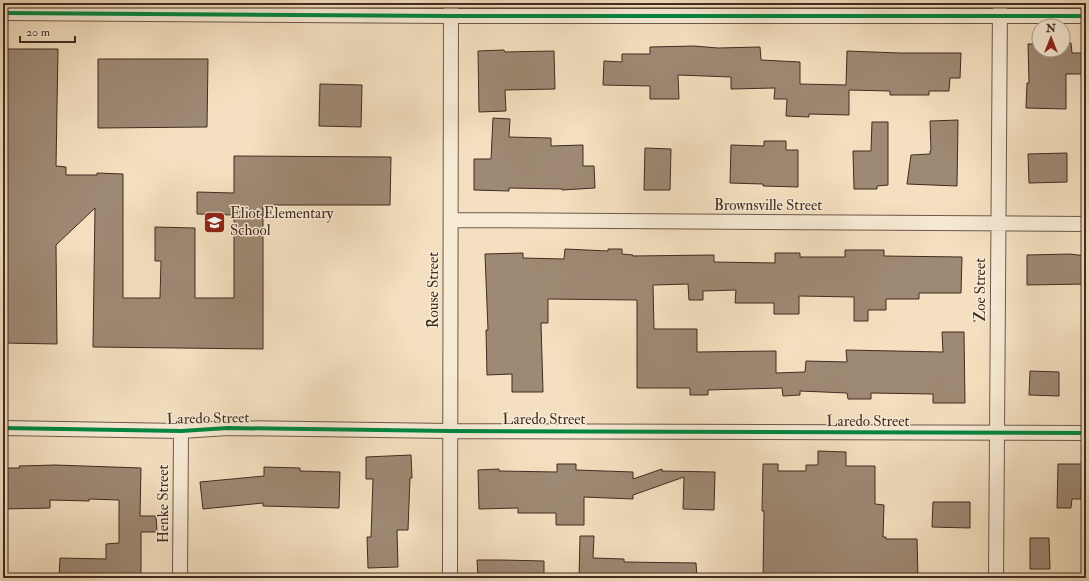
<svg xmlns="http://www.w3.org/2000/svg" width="1089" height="581" font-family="'IM FELL Double Pica',serif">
<rect width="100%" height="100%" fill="#f4e0c0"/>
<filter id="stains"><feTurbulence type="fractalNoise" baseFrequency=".005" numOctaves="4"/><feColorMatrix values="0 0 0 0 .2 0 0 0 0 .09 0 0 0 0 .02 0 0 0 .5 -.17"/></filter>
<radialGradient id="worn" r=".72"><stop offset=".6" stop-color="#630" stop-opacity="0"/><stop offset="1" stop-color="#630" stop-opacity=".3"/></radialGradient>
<path fill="#9e8974" stroke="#412b21" d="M1063,43h8l1,10h14v21h-20v35l-40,-1 1,-25h2l-1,-39h11v6h24z
M694,46l24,2 42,-1 1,13 39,2v22l46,1 1,-34 53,2h61l-1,25h-10l-1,13h-20v4h-39v-4l-41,-1v25l-40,-1v3l-23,-1 1,-17h-13l1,-11 -44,1v-12l-53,-2 1,24h-29v-13l-47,-1 1,-24 18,1v-8h28v-7z
M3,49h55l-2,117 10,1v8h31v-2l26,1v124h37l1,-37h-6v-34l40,1v70h39v-83l-37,-1v-22l37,1v-37l157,1 -1,48h-127v144l-170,-2 2,-139 -39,37 1,99 -54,-1z
M504,50l1,2 49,-1 1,38 -50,1 1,21 -27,1 -1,-61z
M98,59h110l-1,68 -109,1z
M320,84l42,1 -1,42 -42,-1z
M493,118l17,1 -1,18 42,1v8l32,-1v21h11l1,22 -33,2v-1l-53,-1v3l-35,-1v-31h17z
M958,120l-1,66 -50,-2 4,-29 19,-1v-3h1l-1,-30z
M872,122h16v63l-11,1v3h-23l-1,-38h18z
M764,141h22v9h12v37l-35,-1v-2l-33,-1 1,-38 33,1z
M645,148l26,1 -1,41h-26z
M1067,153v29l-38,1 -1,-29z
M565,249l43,2v-2h14v5l11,1v1l81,-1v7l61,1v-10h25v4h45v-7h39v6l78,1 -1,36h-42v6h-33v11h-18v11h-14v-24l-55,-1v18h-25v-11h-39l1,-13 -33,1v9h-14l-1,-16 -35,1 1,44h43v23l79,-1v22l29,-1 1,-11 41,1 -1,-12 97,2 -1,-20h22l1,71h-32v-9l-62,-1v6h-23l-1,-6 -47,-2v4l-17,1 -1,-8 -74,2v5h-18v-7h-53v-88l-89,-1v24h-7l2,69h-31v-18l-25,1 -1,-45h2l-3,-76 38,-1v5l41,1z
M1070,254l16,2v28l-59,1v-30z
M1030,371l29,1v24l-30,-1z
M818,451l28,1v14h29v38l9,1 -1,32h3v2h31l1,39h-155l1,-67h-2l1,-47h15v7h28v-6h12z
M411,455l1,23h-2l-2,52h-11l1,37 -30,1 -1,-31h4l2,-58h-7v-22z
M557,464h19v6l57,2v7l29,-10v2l53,1 -1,38 -31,-1 1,-32 -51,18v4l-49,-2v28h-28v-12h-38v-5l-39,1 -1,-39 21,-1v2l58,1z
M1058,464h24l-1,35h-9l-1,9h-14z
M55,465l86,3 -1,48h16l1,16h-16v46h-82l1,-20 46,1v-15l13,-1v-43l-30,-1v2l-39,-1v8l-47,1v-41h17l-1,-2z
M264,467l36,1v3l40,1 -1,36 -76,-2v-3l-60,6 -3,-27 64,-6z
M933,502h37v26l-38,-1z
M580,536h14l-1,22 31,1v3l72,1 1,15h-118z
M1030,538h19l1,31h-20z
M477,560h23l44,1v17h-66z"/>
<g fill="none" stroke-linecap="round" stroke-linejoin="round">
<defs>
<path id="minor" d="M3,13l448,3h635
M451,220l635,4
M3,428l178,3 47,-3 222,3 636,2
M180,578l1,-147
M450,578l1,-575
M996,578l4,-575"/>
</defs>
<use href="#minor" stroke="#6e5849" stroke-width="16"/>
<use href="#minor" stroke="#f8ebd6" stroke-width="14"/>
<defs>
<path id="cycleway" d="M3,13l448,3h635
M3,428l178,3 47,-3 222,3 636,2"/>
</defs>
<use href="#cycleway" stroke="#f8ebd6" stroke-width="6"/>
<use href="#cycleway" stroke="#00873e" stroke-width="4"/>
</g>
<defs>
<symbol id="school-square" viewBox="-11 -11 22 22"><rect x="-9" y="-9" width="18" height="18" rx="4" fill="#8f2418" stroke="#f8ebd6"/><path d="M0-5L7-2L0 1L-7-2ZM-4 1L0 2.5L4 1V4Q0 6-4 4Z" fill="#fff"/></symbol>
</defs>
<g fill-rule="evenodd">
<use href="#school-square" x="202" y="210" width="25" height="25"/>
</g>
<g text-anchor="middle" stroke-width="3" stroke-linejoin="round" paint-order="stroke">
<g font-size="15" fill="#412b21" stroke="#f8ebd6">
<text x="768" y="210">Brownsville Street</text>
<text transform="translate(433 290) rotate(-90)" y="5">Rouse Street</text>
<text transform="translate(980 290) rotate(-90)" y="5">Zoe Street</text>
<text transform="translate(208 418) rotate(-1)" y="5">Laredo Street</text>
<text x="544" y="424">Laredo Street</text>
<text x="868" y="426">Laredo Street</text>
<text transform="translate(163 504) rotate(-90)" y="5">Henke Street</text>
</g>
<g font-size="15" fill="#412b21" stroke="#f8ebd6" text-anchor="start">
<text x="230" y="218">Eliot Elementary<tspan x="230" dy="17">School</tspan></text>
</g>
</g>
<rect width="1089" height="581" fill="none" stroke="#f4e0c0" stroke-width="16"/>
<rect x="4" y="4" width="1081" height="573" fill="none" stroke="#412b21" stroke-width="2"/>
<rect x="8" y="8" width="1073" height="565" fill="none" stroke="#412b21"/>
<g transform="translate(1051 38)"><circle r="19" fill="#f8ebd6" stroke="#af9e8e"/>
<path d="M0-3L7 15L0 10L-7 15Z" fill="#8f2418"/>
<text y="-6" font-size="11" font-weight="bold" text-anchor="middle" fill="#412b21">N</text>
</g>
<path d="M20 36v6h55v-6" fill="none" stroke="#412b21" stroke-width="2"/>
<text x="26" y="36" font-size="12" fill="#412b21" stroke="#f8ebd6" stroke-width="3" paint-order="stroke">20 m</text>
<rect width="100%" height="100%" filter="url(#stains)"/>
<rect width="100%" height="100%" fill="url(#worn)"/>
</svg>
